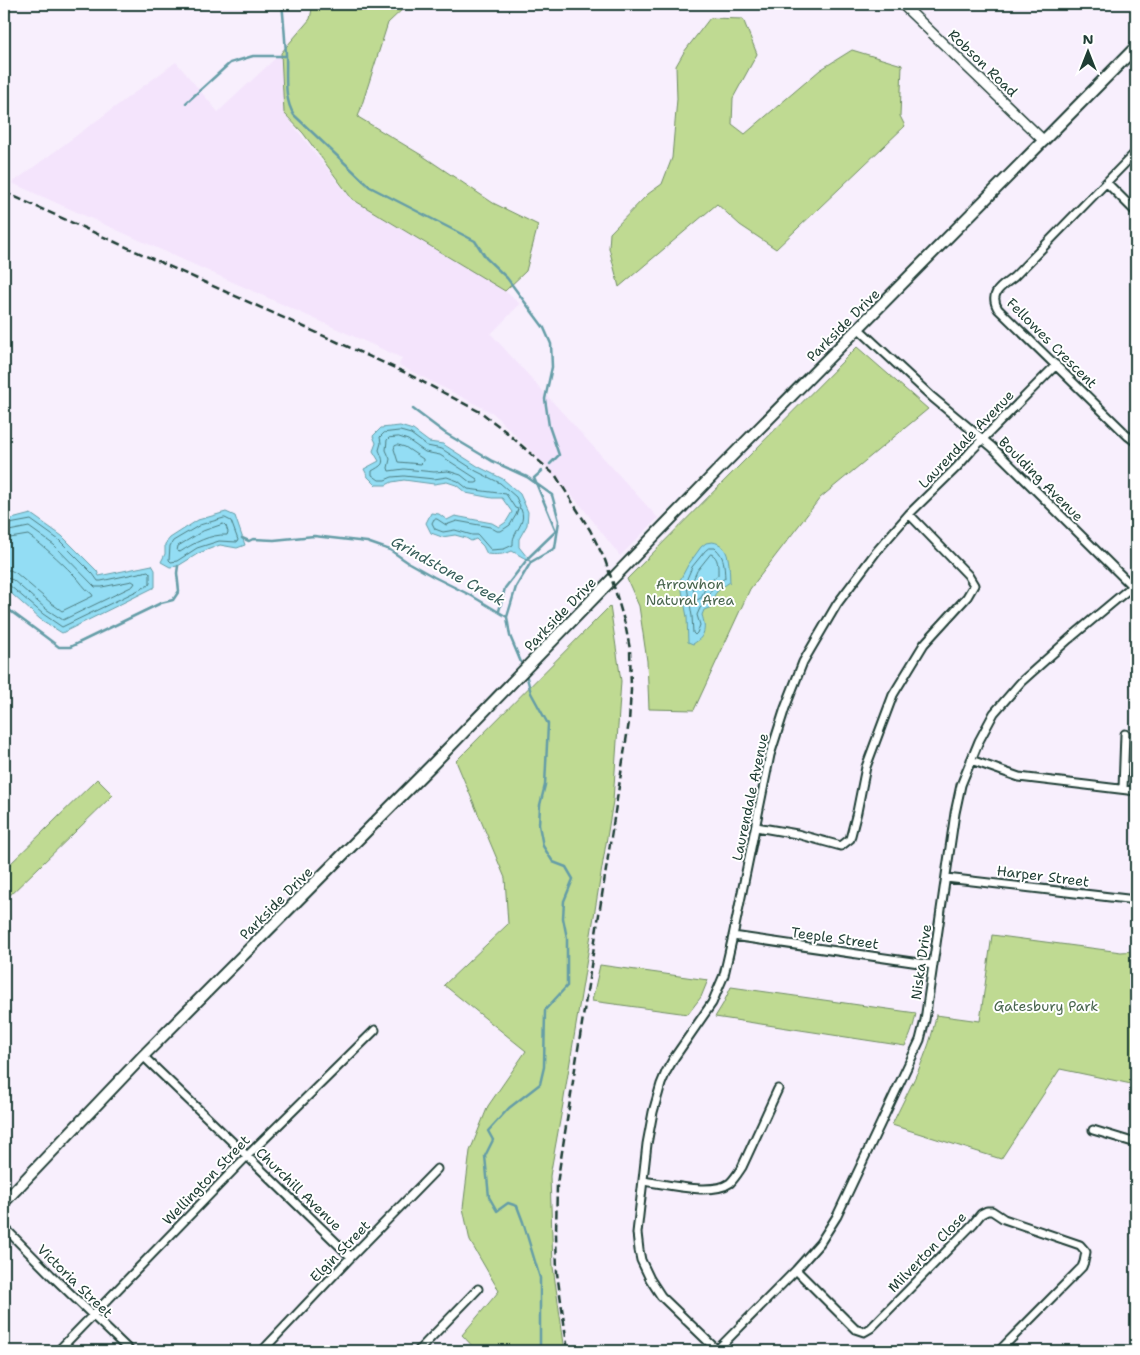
<svg xmlns="http://www.w3.org/2000/svg" width="1140" height="1355" font-family="'Shantell Sans',sans-serif">
<rect width="100%" height="100%" fill="#f8effd"/>
<filter id="ink" filterUnits="userSpaceOnUse"><feTurbulence type="fractalNoise" baseFrequency=".02" numOctaves="2"/><feDisplacementMap in="SourceGraphic" scale="10" xChannelSelector="R" yChannelSelector="G"/><feConvolveMatrix kernelMatrix="1 2 1 2 8 2 1 2 1" color-interpolation-filters="sRGB"/></filter>
<g filter="url(#ink)">
<path fill="#f4e4fc" d="M281,53l3,60 67,86 154,92 15,13 -29,30 167,184 -38,38 -38,-49 -44,-49 -45,-45 -94,-48 3,-7 -390,-175 164,-121 42,50z"/>
<path fill="#bfda92" stroke="#6f8c63" d="M313,4h95l-20,19 -30,94 65,39 70,47 45,22 -12,46 -21,20 -153,-92 -49,-66 -19,-20 -3,-60 29,-34z
M710,18l33,1 14,35 -24,44 -1,26 13,10 75,-64 32,-20 50,15 -2,51 5,10 -129,123 -36,-24 -23,-21 -98,83 -10,-39 1,-15 38,-39 14,-10 10,-26 5,-59 -1,-33 8,-14z
M857,347l71,62 -108,89 -70,91 -56,121 -45,-1 -2,-48 -8,-55 -12,-27z
M610,606l11,75 -8,120 -50,303 -13,72 3,91 12,84h-88l-15,-16 37,-44 -29,-50 -7,-33 7,-57 18,-45 38,-55 -82,-66 64,-61 -3,-46 -49,-117z
M97,779l16,16 -109,106v-31z
M992,935l129,17 15,-1v134l-76,-16 -59,90 -109,-34c16,-35 38,-71 44,-110l44,6z
M600,965l108,15 -7,17 -13,17 -96,-13z
M731,987l185,26c-2,12 -5,22 -11,33l-190,-29 8,-13z"/>
<path fill="#93ddf4" stroke="#659da7" d="M400,426l13,4 16,12 14,2 36,23 24,12 17,15 8,18 -1,13 -8,14v8l12,15 -19,-11c-9,4 -16,4 -25,3l-4,-8 -7,-7 -5,2 -5,-3 -11,-3 -13,2 -11,-4 -5,-10 5,-10 8,1 8,6 8,-4 37,7 7,4 7,-5 6,-10 -10,-14h-10l-26,-5 -10,-8 -9,-3 -13,2 -30,-4 -12,2 -6,3h-10l-8,-8 -4,-8 15,-8 -6,-10 3,-8 -3,-7 8,-8z
M226,512l9,4 10,29 -8,3 -17,-3 -21,8 -21,13 -8,1 -9,-5 4,-8v-10l5,-6 28,-18z
M31,514l31,22 35,35 2,5 53,-11 3,5v17l-93,46 -22,-14 -36,-32v-66z
M712,542c19,2 17,25 18,40 -9,6 -17,10 -18,22l2,2 -10,4 -2,5c4,13 4,21 -9,29l-5,-2 -1,-25 -7,-37 8,-15 13,-18 5,-4z"/>
<g fill="none" stroke-linecap="round" stroke-linejoin="round">
<path stroke="#4d7d81" stroke-width="1" d="M400,431l11,3 16,12 15,3 34,22 24,12 16,14 4,9 -1,2 2,1c5,12 -3,18 -7,28 -1,2 -1,5 -1,8l-9,4 -13,1 -13,-15h-6l-17,-5 -12,2 -8,-3 -3,-6 2,-4h3l9,6 11,-4 33,6 7,4h4l9,-6 6,-10 2,-6 -3,-1 -9,-14 -38,-5 -10,-8 -11,-4 -13,2 -30,-3 -12,1 -7,3h-6l-7,-5v-4c12,-7 13,-7 7,-21l2,-7 -1,-6 4,-4z
M399,437l9,3 17,12 15,3 37,24 1,3 -2,1h-5l-10,-8 -13,-4 -14,1 -30,-3 -15,2 -1,-3 2,-9 -4,-9 1,-10 2,-2z
M398,445l7,2 18,12v3l-2,2 -23,-2 -4,-13 1,-3z
M225,518l6,3 7,19 -1,2 -18,-1 -22,7 -20,13 -6,1 -2,-2 1,-14 3,-5 27,-16z
M224,524l2,2 2,6 -1,3c-17,-1 -33,8 -47,17l-3,-1 1,-5 25,-15z
M4,525l27,-5 28,20 34,34 5,7h3l47,-10 2,2v10l-1,2 -87,42 -19,-13 -34,-29 -5,-1
M4,532l25,-5 25,18 41,42h7l30,-6 3,2 -2,3 -70,34 -17,-11 -33,-29 -9,-3
M4,539l24,-4c17,12 30,24 45,39 7,6 11,15 19,20l1,2 -31,15 -11,-8 -35,-30 -6,-3h-6
M709,548h6c10,9 9,17 10,30l-11,8 -4,6 -4,10 -6,6 -3,7 3,10 -3,8 -2,2 -2,-2 -1,-17 -6,-35 6,-14 13,-16z
M711,554c8,3 7,13 7,21 -9,7 -13,12 -17,23l-4,2 -2,-2 -3,-16 5,-11z"/>
<path stroke="#659da7" stroke-width="2.5" d="M282,4c2,17 3,34 4,50 1,21 -3,43 8,61l76,72 105,54 11,17 21,20 37,50 7,16 1,23 -7,32 4,27 10,29 -9,9
M186,103l44,-40 23,-7h32
M413,409l32,24 47,28 35,16 25,18 7,26 -4,27 -24,14 -15,25 -9,30
M242,538l7,3 4,-2 21,1 40,-4 53,6 23,8 19,13 25,14 38,19 35,21 3,19 13,31
M4,602l5,8 34,25 16,12h11l91,-44 12,-3 6,-9 -2,-18 1,-7
M499,611l6,-23 24,-31 27,-26 -22,-53 8,-7
M526,674l5,19 17,31 -3,61 -5,20 -1,20 4,21 10,16 13,5 7,12 -9,22 -1,17 4,20v48l-22,24 -1,57 -4,17 -31,24 -21,23 5,9 -8,16 4,41 8,14 11,-8 9,3 6,16 17,56v73"/>
<defs>
<path id="minor" d="M1136,152l-122,125c-11,9 -26,15 -16,32l130,127 8,6
M1107,183l29,29
M859,329l73,68 60,50 144,143
M971,760l48,17 117,14
M1123,789l2,-55
M756,827l41,7 44,12 9,-7 7,-27 9,-45 27,-72 31,-51 43,-47 7,-12 -6,-10 -59,-61
M946,878l190,22
M733,936l200,29
M143,1056l104,100 104,101
M1093,1130l43,13
M643,1181c22,3 69,15 87,2 5,-5 8,-10 12,-16l36,-78
M4,1227l47,48 79,76
M796,1270l59,59 9,3 7,-4 102,-104 8,-10 6,-3h5l12,8 76,26 6,7 -2,10 -2,5 -83,84
M717,1350l79,-80 24,-27 17,-27 83,-176 5,-20 30,-207 6,-28 18,-44 15,-28 27,-31 48,-43 67,-56
M58,1351l189,-195 128,-126
M262,1351l89,-94 86,-88
M418,1351l60,-62
M718,1351l-57,-55 -11,-17 -9,-19 -2,-10 -2,-17 10,-89 6,-32 8,-28 5,-12 8,-14 38,-55 12,-28 9,-39 37,-181 15,-47 18,-46 34,-58 39,-52 33,-38 48,-47 15,-17 84,-85"/>
<path id="tertiary" d="M902,4l142,137"/>
<path id="secondary" d="M4,1202l139,-146 287,-289 288,-297 418,-423"/>
</defs>
<use href="#minor" stroke="#1f3d34" stroke-width="11"/>
<use href="#tertiary" stroke="#1f3d34" stroke-width="12"/>
<use href="#secondary" stroke="#1f3d34" stroke-width="14"/>
<use href="#minor" stroke="#fff" stroke-width="7"/>
<use href="#tertiary" stroke="#fff" stroke-width="9"/>
<use href="#secondary" stroke="#fff" stroke-width="10"/>
<path stroke="#1f3d34" stroke-width="2.5" stroke-dasharray="8 4" stroke-linecap="butt" d="M4,192l400,180 78,41 23,18 51,45 34,54 15,30 7,20 13,44 5,25 1,41 -2,32 -72,462 -1,49 1,40 11,78"/>
</g>
</g>
<g text-anchor="middle" stroke-width="4" stroke-linejoin="round" paint-order="stroke">
<g font-size="14" fill="#1f3d34" stroke="#fff">
<text transform="translate(983 63) rotate(44)" y="5">Robson Road</text>
<text transform="translate(843 325) rotate(-45)" y="5">Parkside Drive</text>
<text transform="translate(1052 343) rotate(45)" y="5">Fellowes Crescent</text>
<text transform="translate(966 439) rotate(-46)" y="5">Laurendale Avenue</text>
<text transform="translate(1041 479) rotate(45)" y="5">Boulding Avenue</text>
<text transform="translate(560 614) rotate(-46)" y="5">Parkside Drive</text>
<text transform="translate(750 797) rotate(-78)" y="5">Laurendale Avenue</text>
<text transform="translate(1043 876) rotate(7)" y="5">Harper Street</text>
<text transform="translate(276 903) rotate(-45)" y="5">Parkside Drive</text>
<text transform="translate(835 938) rotate(8)" y="5">Teeple Street</text>
<text transform="translate(921 962) rotate(-82)" y="5">Niska Drive</text>
<text transform="translate(206 1180) rotate(-46)" y="5">Wellington Street</text>
<text transform="translate(299 1189) rotate(44)" y="5">Churchill Avenue</text>
<text transform="translate(340 1251) rotate(-46)" y="5">Elgin Street</text>
<text transform="translate(927 1252) rotate(-46)" y="5">Milverton Close</text>
<text transform="translate(75 1281) rotate(44)" y="5">Victoria Street</text>
</g>
<g font-size="14" fill="#47644c" stroke="#fff">
<text x="690" y="589">Arrowhon<tspan x="690" dy="16">Natural Area</tspan></text>
<text x="1046" y="1011">Gatesbury Park</text>
</g>
<g font-size="15" font-style="italic" fill="#365d5a" stroke="#fff">
<text transform="translate(448 571) rotate(29)" y="5">Grindstone Creek</text>
</g>
</g>
<rect width="1140" height="1355" fill="none" stroke="#fff" stroke-width="20"/>
<rect x="10" y="10" width="1120" height="1335" fill="none" stroke="#1f3d34" stroke-width="2" filter="url(#ink)"/>
<g transform="translate(1088 52)" stroke="#ffffff" stroke-width="4" paint-order="stroke">
<path d="M0-4L9 19L0 12L-9 19Z" fill="#1f3d34"/>
<text y="-8" font-size="14" font-weight="bold" text-anchor="middle" fill="#1f3d34">N</text>
</g>
</svg>
